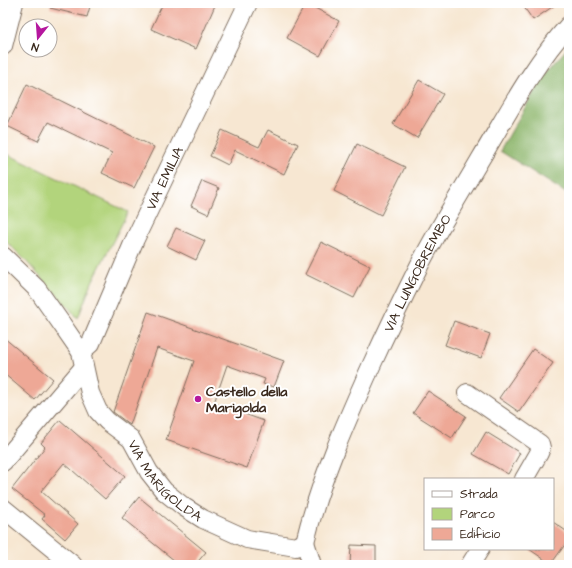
<svg xmlns="http://www.w3.org/2000/svg" width="572" height="568" font-family="'Architects Daughter',sans-serif">
<rect width="100%" height="100%" fill="#fff"/>
<filter id="ink" filterUnits="userSpaceOnUse"><feTurbulence type="fractalNoise" baseFrequency=".025" numOctaves="2"/><feDisplacementMap in="SourceGraphic" scale="8" xChannelSelector="R" yChannelSelector="G"/><feConvolveMatrix kernelMatrix="1 2 1 2 8 2 1 2 1" color-interpolation-filters="sRGB"/></filter>
<filter id="wash" filterUnits="userSpaceOnUse"><feTurbulence type="fractalNoise" baseFrequency=".012" numOctaves="4" result="noise"/><feDisplacementMap in="SourceGraphic" scale="16" xChannelSelector="R" yChannelSelector="G"/><feGaussianBlur stdDeviation="0.9" result="paint"/><feColorMatrix in="noise" values="0 0 0 0 0 0 0 0 0 0 0 0 0 0 0 0 0 1.4 0 .05"/><feComposite in="paint" operator="in"/></filter>
<g filter="url(#wash)">
<rect width="100%" height="100%" fill="#f7e7d2"/>
<path fill="#b2d47c" stroke="#767f4d" d="M3,152l125,60 -36,70 -14,36 -52,-57 -17,-17 -6,-4z"/>
<path fill="#8db66c" stroke="#647045" d="M569,46v149l-69,-44 42,-73z"/>
<g id="blocks">
<path fill="#eea896" d="M51,3h40l-4,14 -37,-9z
M163,3h53l-20,46 -45,-20z
M306,3l33,18 -19,35 -33,-18z
M521,3h37l-25,17z
M419,80l24,14 -26,44 -24,-14z
M27,84l127,63 -20,41 -32,-15 10,-20 -64,-31 -10,19 -31,-15z
M222,130l37,17 9,-17 30,14 -14,30 -49,-24 -7,15 -18,-9z
M357,144l48,23 -24,48 -47,-24z
M202,181l17,7 -11,26 -17,-8z
M176,228l29,13 -9,19 -29,-14z
M321,242l49,24 -16,32 -49,-24z
M148,312l136,49 -10,26 -11,-3 2,-5 -38,-14 -13,38 50,18 -17,47 -81,-28 28,-79 -37,-13 -27,77 -17,-13z
M454,321l36,13 -9,24 -36,-13z
M3,337l50,42 -18,21 -32,-27z
M533,349l20,14 -34,49 -20,-14z
M428,391l38,25 -14,22 -39,-25z
M60,420l65,56 -20,23 -41,-36 -23,28 37,33 -13,15 -23,-20 3,-4 -33,-26 33,-42 -4,-4z
M486,432l34,21 -12,21 -35,-20z
M139,497l67,55 -11,13h-15l-58,-47z
M553,522l16,11v6l-18,25 -22,-15h24z
M351,545l25,1v19h-26z"/>
</g>
</g>
<g filter="url(#ink)">
<use href="#blocks" fill-opacity="0" stroke="#7d6c5d" stroke-width="1"/>
<g fill="none" stroke-linecap="round" stroke-linejoin="round">
<defs>
<g id="minor">
<path d="M3,46l11,-43"/>
<path id="s1" d="M3,256l34,33 24,34 20,29 9,41 8,18 9,10 24,18 18,33 15,19 20,16 19,12 44,20 49,8 9,-5"/>
<path id="s2" d="M81,352l10,-9 44,-104 113,-236"/>
<path d="M467,393l73,51 1,4 -2,5 -15,26"/>
<path d="M3,462l81,-95"/>
<path d="M3,508l70,57"/>
<path id="s3" d="M305,542c15,-62 41,-120 67,-178 15,-33 31,-66 47,-98 19,-37 41,-72 62,-108 27,-45 52,-93 88,-133"/>
<path d="M305,542l7,23"/>
<path d="M470,565l10,-16"/>
</g>
</defs>
<use href="#minor" stroke="#7d6c5d" stroke-width="20"/>
<use href="#minor" stroke="#fff" stroke-width="18"/>
</g>
</g>
<circle fill="#b5179e" stroke="#fff" stroke-width="1.5" cx="198" cy="399" r="4"/>
<g text-anchor="middle" stroke-width="4" stroke-linejoin="round" paint-order="stroke">
<g font-size="14" fill="#3b2a1e" stroke="#fff">
<text dy="5" stroke="none"><textPath href="#s2" startOffset="194">VIA EMILIA</textPath></text>
<text dy="5" stroke="none"><textPath href="#s3" startOffset="292">VIA LUNGOBREMBO</textPath></text>
<text dy="5" stroke="none"><textPath href="#s1" startOffset="284">VIA MARIGOLDA</textPath></text>
</g>
<g font-size="14" font-weight="bold" fill="#3b2a1e" stroke="#fff" text-anchor="start">
<text x="206" y="396">Castello della<tspan x="206" dy="16">Marigolda</tspan></text>
</g>
</g>
<rect width="572" height="568" fill="none" stroke="#fff" stroke-width="16"/>
<rect x="424" y="478" width="130" height="72" fill="#ffffff" stroke="#b1aaa5"/>
<rect x="432" y="491" width="20" height="6" fill="#ffffff" stroke="#b1aaa5"/>
<text x="460" y="498" font-size="12" fill="#3b2a1e">Strada</text>
<rect x="432" y="508" width="20" height="12" fill="#b2d47c" stroke="#b1aaa5"/>
<text x="460" y="518" font-size="12" fill="#3b2a1e">Parco</text>
<rect x="432" y="528" width="20" height="12" fill="#eea896" stroke="#b1aaa5"/>
<text x="460" y="538" font-size="12" fill="#3b2a1e">Edificio</text>
<g transform="translate(38 38) rotate(197)"><circle r="19" fill="#ffffff" stroke="#b1aaa5"/>
<path d="M0-3L7 15L0 10L-7 15Z" fill="#b5179e"/>
<text y="-6" font-size="11" font-weight="bold" text-anchor="middle" fill="#3b2a1e">N</text>
</g>
</svg>
